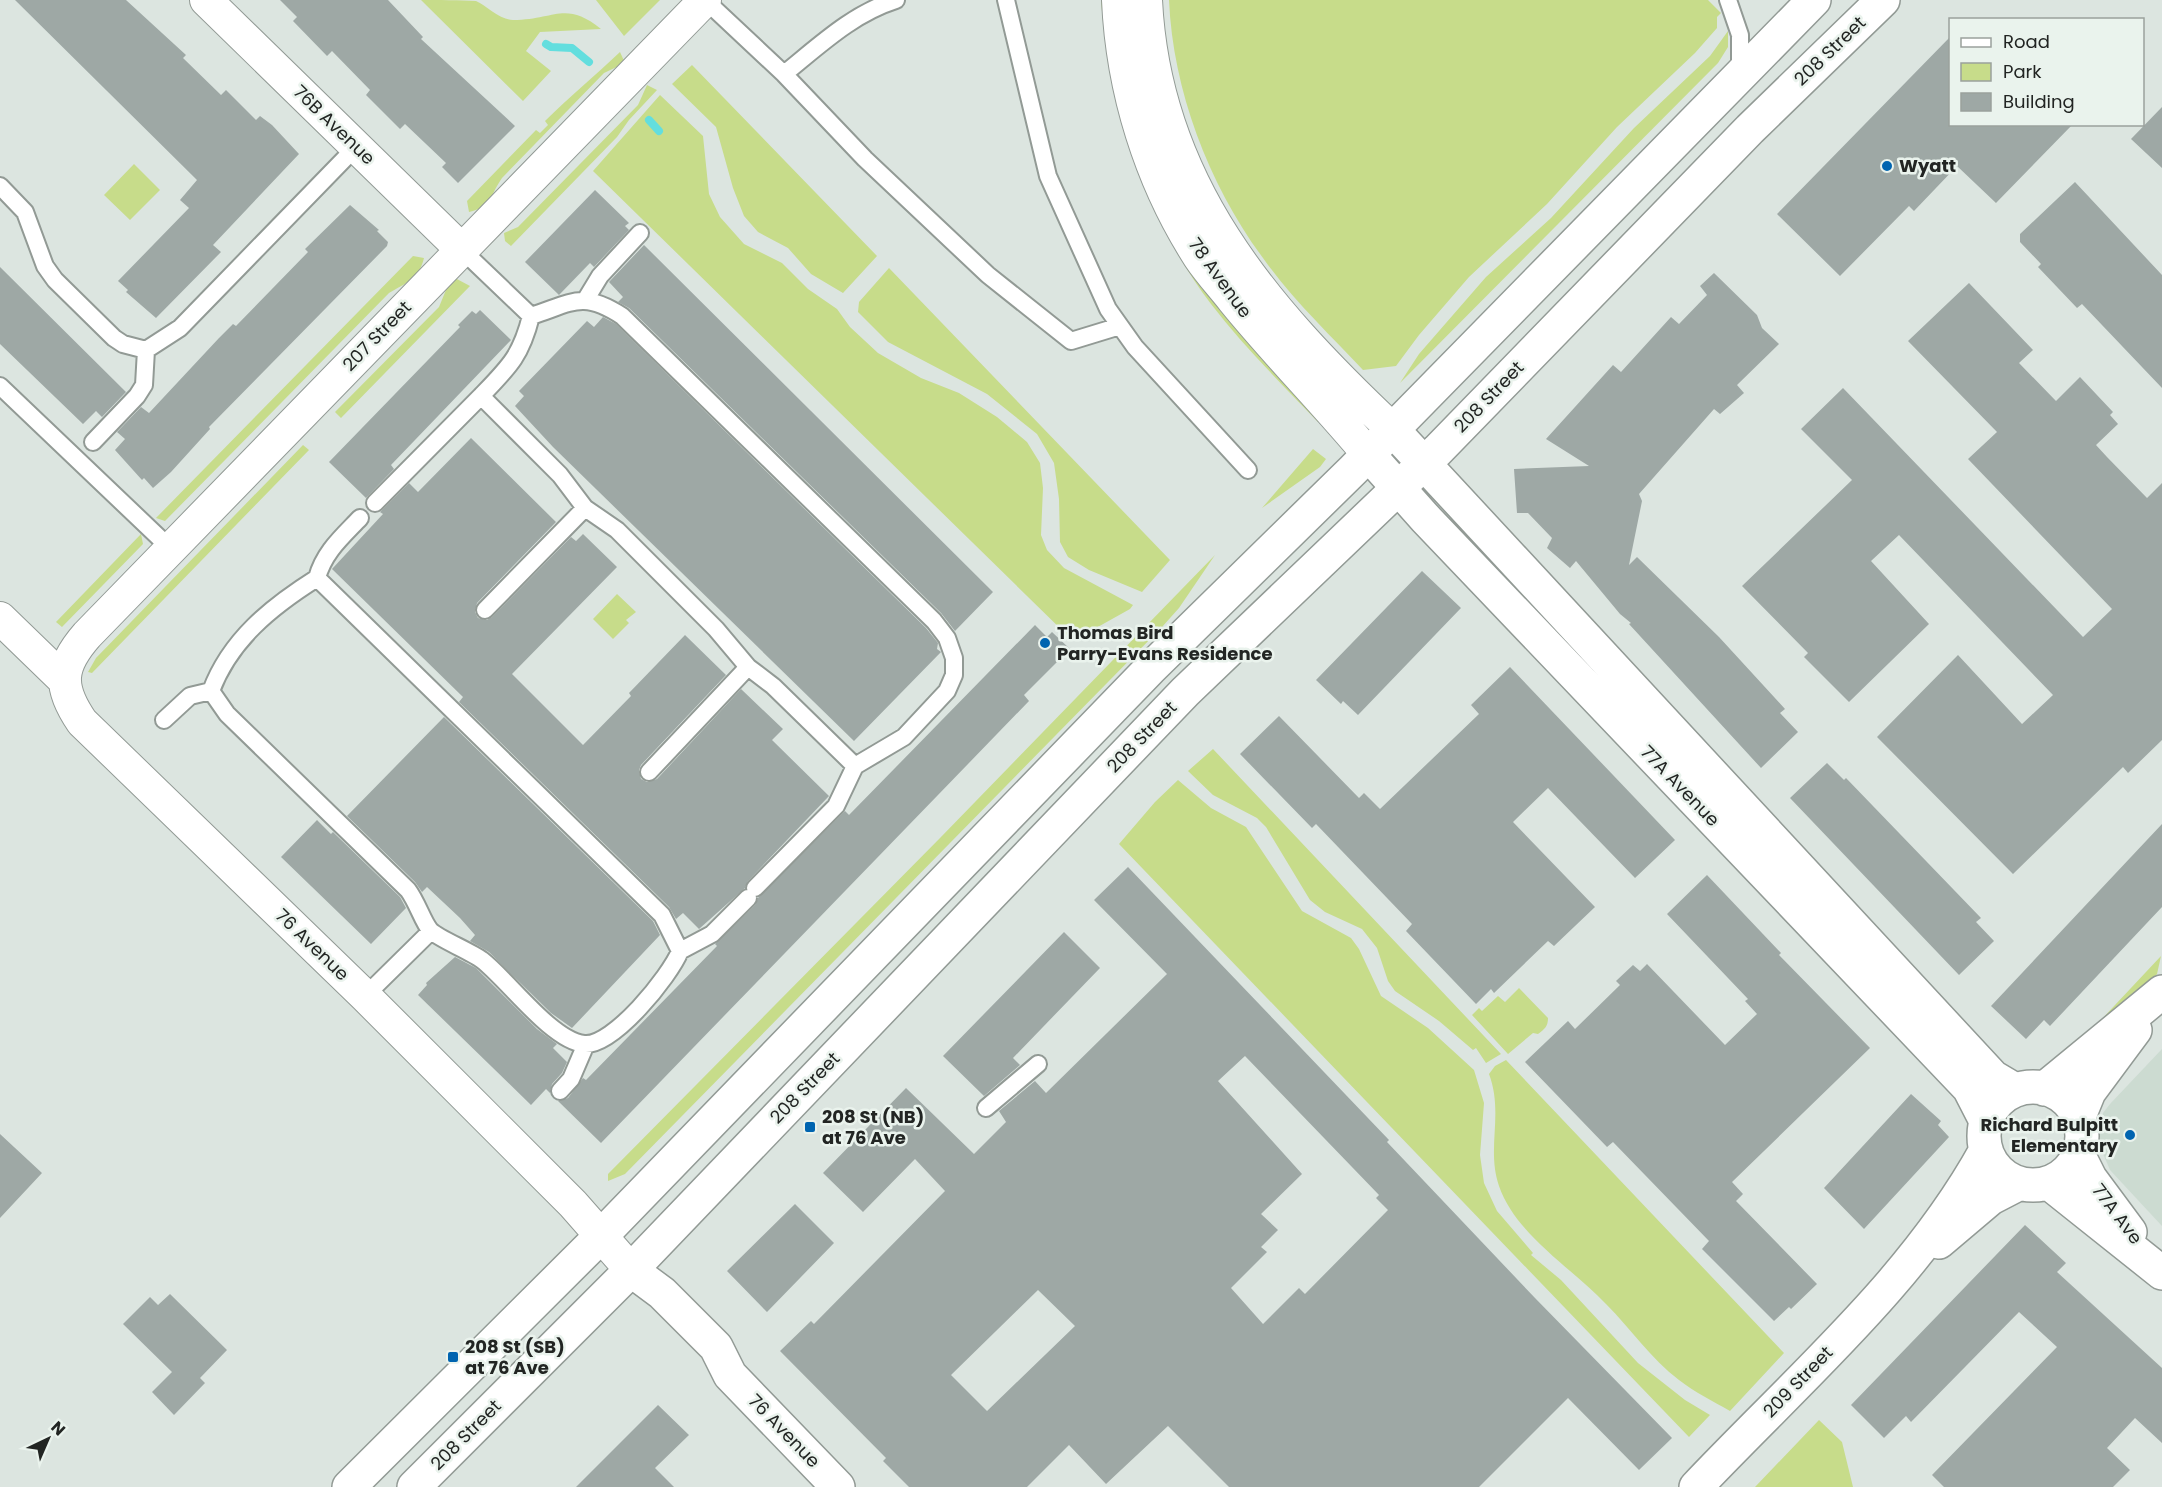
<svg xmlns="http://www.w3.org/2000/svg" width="2162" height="1487" font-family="Poppins,sans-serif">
<rect width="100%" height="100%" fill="#dce5e0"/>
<path fill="#ccdbd1" d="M2162,1049v177l-52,-56 -9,-21 -2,-20 4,-16 7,-9z"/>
<path fill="#c7dc8a" d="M421,0c15,0 41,0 55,1 11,5 24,19 37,19 42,0 52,-20 88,9l-61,3 -14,19 25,20 -28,30z
M596,0h64l-36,36z
M1101,0h8l28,144 187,273 -6,5c-36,-38 -75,-76 -107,-118 -66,-87 -102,-196 -110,-304z
M1169,0h539l13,13 -4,4v11l-22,25 -78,74 -70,77 -78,73 -50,58 -23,31 -33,4c-34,-36 -71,-71 -100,-112 -54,-73 -90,-167 -94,-258z
M1728,31v16l-10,16 -318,320 19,-29 67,-77 65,-59 83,-90 76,-72z
M620,52l5,11 -21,10 -102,105c-12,17 -10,29 -33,34l-2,-11 69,-71 4,3 8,-8 -3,-4c24,-24 50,-45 75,-69z
M692,65l185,191 -34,37 -32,-19 -23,-26 -30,-16 -14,-16 -11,-28 -17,-61 -44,-43z
M647,85l10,5 -28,30 -12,17 -106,109 -6,-5 -1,-8 14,-6 120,-122z
M660,95l43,41 6,58 11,23 24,27 38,19 26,26 29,20 13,18 28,26 43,25 38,15 38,24 30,25 13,21 3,25 -2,47 6,15 17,18 69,37 -3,4 -34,19 -18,2 -8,8 -477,-467z
M134,164l26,26 -30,30 -26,-25z
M413,256l11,2c-5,21 -18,25 -35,35l-224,228 -9,-3z
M889,268l281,292 -28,32 -53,-22 -21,-13 -8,-15 -1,-43 -5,-36 -17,-29 -50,-40 -99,-52 -30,-30 1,-10z
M455,278l15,8 -129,132 -6,-6 104,-105 9,-22z
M303,445l6,5 -217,223 -4,-1 8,-14z
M1313,449l13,10 -6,8 -58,41z
M141,534l2,10 -81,83 -6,-5z
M1215,555l-36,53 -17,19 -537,547 -17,7v-7l333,-337z
M617,594l19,18 -10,8 3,3 -16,16 -20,-20z
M1213,749l288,305 -15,9 -10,-15 -3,2 -34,-29 -44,-30 -7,-10 -11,-33 -15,-19 -37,-17 -15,-12 -44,-73 -9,-9 -44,-23 -25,-24z
M1178,780l33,28 35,19 56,84 49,27 8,11 22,47 47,32 46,42 10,33 -4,52 4,28 13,28 36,42 -2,2 30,25 77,83 47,37 25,15 -21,22 -570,-593 36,-42z
M2161,956l-4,18 -5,6 -82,73z
M1519,988l29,30c0,8 -3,11 -10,16l-5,-1 -25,21 -36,-39 7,-7 3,3 16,-15 7,6z
M1506,1060l278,293 -54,58c-17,-10 -36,-19 -51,-31 -28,-21 -48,-51 -73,-76 -34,-36 -90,-69 -107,-118 -13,-38 5,-72 -10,-112l6,-8z
M1819,1420l23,22 11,45h-98z"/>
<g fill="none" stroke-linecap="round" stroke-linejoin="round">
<path stroke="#63dede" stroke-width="8" d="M546,44l5,3 21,1 17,14
M649,120l10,11"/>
</g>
<path fill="#9ea8a5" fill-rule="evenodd" d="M15,0h111l60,55 -3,3 38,37 5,-5 30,30 4,-4 12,9 27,29 -86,91 8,7 -65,66 -30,-26 2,-2 -10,-9 71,-73 -9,-8 17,-20z
M280,0h108l35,37 -2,2 94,87 -57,57 -16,-16 4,-4 -41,-39 -5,5 -34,-34 4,-5 -38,-39 -5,5 -34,-35 4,-4z
M1950,37v87h123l-77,79 -39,-37 -43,45 -5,-5 -69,70 -63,-62z
M2162,107v61l-31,-29z
M2075,182l87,93v113l-80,-84 -5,4 -39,-41 3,-3 -21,-22v-8z
M595,190l34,33 -4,3 4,4 -35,37 -4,-4 -31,32 -34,-33z
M350,205l29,25 -2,1 11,11 -1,4 -178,181 1,2 -39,43 -18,16 -9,-10 -2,2 -27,-30 10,-11 -8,-7 24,-25 8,6 70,-75 14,-14 3,2 72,-74 -3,-3z
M644,245l349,347 -38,39 -14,-18 -312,-305 -11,-6 5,-5 -14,-15z
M0,267l126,125 -24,25 -6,-6 -13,13 -83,-80z
M1714,273l43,42 5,13 17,16 -42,41 7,8 -24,21 -6,-5 -75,85 3,7 -13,64 8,-8 82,80 66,72 -5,4 18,19 -37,36 -132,-144 2,-1 -11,-9 -44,-53 -6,7 -23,-20 5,-10 -24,-25h-11l-3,-44 75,-3 -43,-27 67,-74 8,7 50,-55 8,7 28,-29 -7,-9z
M1969,283l64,67 -14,13 37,38 24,-24 33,35 -3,3 8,9 -22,21 11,12 40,41 15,-15v257l-34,33 -5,-6 -110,107 -136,-137 81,-82 64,69 31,-29 -154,-160 -28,26 58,63 -80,78 -45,-45 4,-4 -66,-67 110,-106 -51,-51 42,-41 240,249 29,-28 -144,-150 29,-27 -89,-91z
M480,310l31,30 -120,125 3,4 -28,29 -37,-36 131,-135 -2,-2 14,-14 4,3z
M603,317l13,7 310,304 12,15 -1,6 4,3 -87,89 -301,-294 -38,-41 9,-10 -5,-5 68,-70 7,6z
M471,438l85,84 -79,81 -2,9 3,6 9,2 5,-3 79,-80 5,4 7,-7 34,33 -105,107 71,71 48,-49 -2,-3 56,-58 41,40 -85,90 -2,5 2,9 6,3 10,-3 84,-90 42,40 -11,11 57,56 -81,85 -3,7 -46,41 -16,-16 -7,6 -7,-12 -210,-205 4,-5 -131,-128 51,-55 -3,-2 29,-29 9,9z
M1422,571l39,37 -103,107 -15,-14 -2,3 -25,-24z
M1035,625l12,12 5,-5 18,17 -46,46 5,6 -428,442 -43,-42 10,-3 15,-20 3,2 131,-134 -2,-2 40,-39 3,-7 87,-87 4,4z
M1510,667l165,173 -40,38 -87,-90 -35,34 82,85 -41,39 -6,-5 -54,52 -3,-4 -15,15 -70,-73 6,-7 -96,-100 -4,4 -72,-74 39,-38 80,82 5,-5 16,16 99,-95 -8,-9z
M444,717l209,204 7,14 -88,93 -21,-15 -62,-61 -19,-11 5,-6 -15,-17 -33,-31 -5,5 -7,-10 -68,-66z
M1827,763l17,17 2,-2 135,140 -5,4 18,19 -35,34 -169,-177z
M317,820l14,14 2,-2 67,65 6,11 -35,36 -90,-87z
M2162,824v83l-112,119 -6,-6 -18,19 -35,-33z
M1128,867l261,273 -2,2 148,156 137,140 -33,32 -71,-72 -89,89h-250l-61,-61 -62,58 -37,-39 -42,42h-118l-26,-26 3,-3 -106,-107 31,-30 3,3 131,-133 -30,-32 -52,53 -40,-39 83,-85 68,66 32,-32 -7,-11 36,-30 11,12 121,-119 -73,-74zM1245,1056l134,139 -3,3 12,12 -83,84 -6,-6 -36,36 -32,-36 36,-36 -6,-5 17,-17 -17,-16 41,-40 -84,-93zM1038,1290l37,36 -88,85 -36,-36z
M1707,875l74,78 -2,2 91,93 -138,134 11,12 -7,7 81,83 -26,25 -2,-2 -15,14 -72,-72 7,-8 -96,-99 -6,5 -82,-85 43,-41 7,8 45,-44 -4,-4 17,-16 7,6 7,-7 78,81 32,-31 -12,-13 3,-2 -81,-85z
M1064,932l36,36 -87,90 7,7 -36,31 -41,-40z
M455,957l21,11 61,61 20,15 -4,4 14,14 -5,11 -10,11 -2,9 -4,-4 -15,16 -113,-110 9,-10 -1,-2z
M1911,1094l30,27 -3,4 11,12 -85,92 -40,-41z
M0,1134l42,39 -42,45z
M795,1204l39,39 -67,69 -40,-41z
M2025,1225l41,38 -9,9 105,96v75l-27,-25 -28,30 23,22 -17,17h-169l-12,-12 125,-128 -38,-35 -108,110 -5,-6 -22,22 -33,-33z
M170,1294l57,56 -27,28 5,5 -31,32 -22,-23 20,-20 -49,-48 27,-27 8,8z
M658,1405l31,30 -34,33 19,19h-98z"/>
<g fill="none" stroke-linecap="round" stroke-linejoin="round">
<defs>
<path id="service" d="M705,0l79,74 81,85 123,116 83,66 49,-15
M1006,0l42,176 60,133 27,38 113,123
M1728,0l12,35v37
M784,74c36,-29 68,-60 112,-74
M0,186l25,26 20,54 10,14 59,58 9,6 23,6 -2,35 -7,11 -44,46
M462,250l69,66c41,-13 51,-26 91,0l312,305 13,17 7,20v17l-7,16 -43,46 -49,29 -19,40 -81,82
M586,299l14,-23 40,-43
M531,316c-10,40 -22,51 -50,80l79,79 25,33 32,22 99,99 32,38 25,19 82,80
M146,350l34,-22 176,-181
M0,386l170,162
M375,503l106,-107
M485,610l100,-102
M211,691l16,23 181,176c9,12 15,32 22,40 7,8 40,21 52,30 27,21 69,80 102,84 29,3 86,-68 96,-93l-18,-36 -345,-337
M164,720l26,-24 21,-5c19,-51 60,-84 106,-113 7,-26 25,-41 43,-60
M649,772l99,-105
M680,951l32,-17 36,-36
M365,996l66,-65
M560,1091l11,-12 15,-35
M986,1108l52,-44"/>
<path id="minor" d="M206,0l256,250
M1118,0c4,90 32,181 81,257 10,15 23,29 34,43 43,53 91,101 135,154
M1146,0c9,184 119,309 246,429
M0,618l65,63
M631,1270l-58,-66 -208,-208 -283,-274c-24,-35 -23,-55 5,-87l618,-635"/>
<path id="tertiary" d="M1392,429l601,648 22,13
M1368,454l57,64 544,570 17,33
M1984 1136a49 49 0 1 1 98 0a49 49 0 1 1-98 0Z
M2044,1089l118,-97
M2078,1119l11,-27 46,-62
M2078,1154l12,24 40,54
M2049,1183l113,90
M1939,1242l52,-44 27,-14
M631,1270l31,23 54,54 14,28 108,112
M1696,1487c101,-107 218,-206 290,-337"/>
<path id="secondary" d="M349,1487l252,-251 549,-567 203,-199 461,-470
M414,1487l217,-217 554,-578 253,-242 312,-321 133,-129"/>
</defs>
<use href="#service" stroke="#929a95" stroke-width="20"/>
<use href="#minor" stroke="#929a95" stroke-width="34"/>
<use href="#tertiary" stroke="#929a95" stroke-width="36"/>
<use href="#secondary" stroke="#929a95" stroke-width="36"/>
<use href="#service" stroke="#fff" stroke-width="16"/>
<use href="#minor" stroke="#fff" stroke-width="32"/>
<use href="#tertiary" stroke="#fff" stroke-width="33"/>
<use href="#secondary" stroke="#fff" stroke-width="33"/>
</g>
<g fill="#0064b0" stroke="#eaf3ed" stroke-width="2">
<circle cx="1887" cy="166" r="6"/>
<circle cx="1045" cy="643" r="6"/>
<rect x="804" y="1121" width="12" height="12" rx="3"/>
<circle cx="2130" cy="1135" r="6"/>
<rect x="447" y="1351" width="12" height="12" rx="3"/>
</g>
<g text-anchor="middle" stroke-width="5" stroke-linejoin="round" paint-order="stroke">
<g font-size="18" fill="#222523" stroke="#eaf3ed">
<text transform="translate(1830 51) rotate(-44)" y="6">208 Street</text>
<text transform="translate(334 125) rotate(44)" y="6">76B Avenue</text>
<text transform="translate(1220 278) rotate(54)" y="6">78 Avenue</text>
<text transform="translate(377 336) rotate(-46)" y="6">207 Street</text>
<text transform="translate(1489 397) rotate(-46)" y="6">208 Street</text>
<text transform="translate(1142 737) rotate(-46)" y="6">208 Street</text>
<text transform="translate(1680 786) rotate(46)" y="6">77A Avenue</text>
<text transform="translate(312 945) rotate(44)" y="6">76 Avenue</text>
<text transform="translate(805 1088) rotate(-46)" y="6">208 Street</text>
<text transform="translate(2117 1214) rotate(53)" y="6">77A Ave</text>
<text transform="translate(1798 1382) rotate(-46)" y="6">209 Street</text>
<text transform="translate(784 1431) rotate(46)" y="6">76 Avenue</text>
<text transform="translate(466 1435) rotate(-45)" y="6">208 Street</text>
</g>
<g font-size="18" font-weight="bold" fill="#222523" stroke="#eaf3ed" text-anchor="start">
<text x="1899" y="172">Wyatt</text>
<text x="1057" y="639">Thomas Bird<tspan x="1057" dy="21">Parry-Evans Residence</tspan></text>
<text x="822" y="1123">208 St (NB)<tspan x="822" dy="21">at 76 Ave</tspan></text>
<text x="2118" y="1131" text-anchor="end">Richard Bulpitt<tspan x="2118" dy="21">Elementary</tspan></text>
<text x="465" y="1353">208 St (SB)<tspan x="465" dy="21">at 76 Ave</tspan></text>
</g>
</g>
<rect x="1949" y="18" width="195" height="108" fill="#eaf3ed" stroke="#9aa19c" stroke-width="1.5"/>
<rect x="1961" y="38" width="30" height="9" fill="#ffffff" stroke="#9aa19c" stroke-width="1.5"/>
<text x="2003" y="48" font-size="18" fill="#222523">Road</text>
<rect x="1961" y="63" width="30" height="18" fill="#c7dc8a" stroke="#9aa19c" stroke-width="1.5"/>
<text x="2003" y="78" font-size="18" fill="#222523">Park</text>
<rect x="1961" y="93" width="30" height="18" fill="#9ea8a5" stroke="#9aa19c" stroke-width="1.5"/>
<text x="2003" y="108" font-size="18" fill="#222523">Building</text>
<g transform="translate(48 1439) rotate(44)" stroke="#eaf3ed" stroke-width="4.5" paint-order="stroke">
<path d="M0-4.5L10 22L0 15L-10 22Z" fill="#222523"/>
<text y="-9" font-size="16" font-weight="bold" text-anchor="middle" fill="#222523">N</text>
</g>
</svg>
